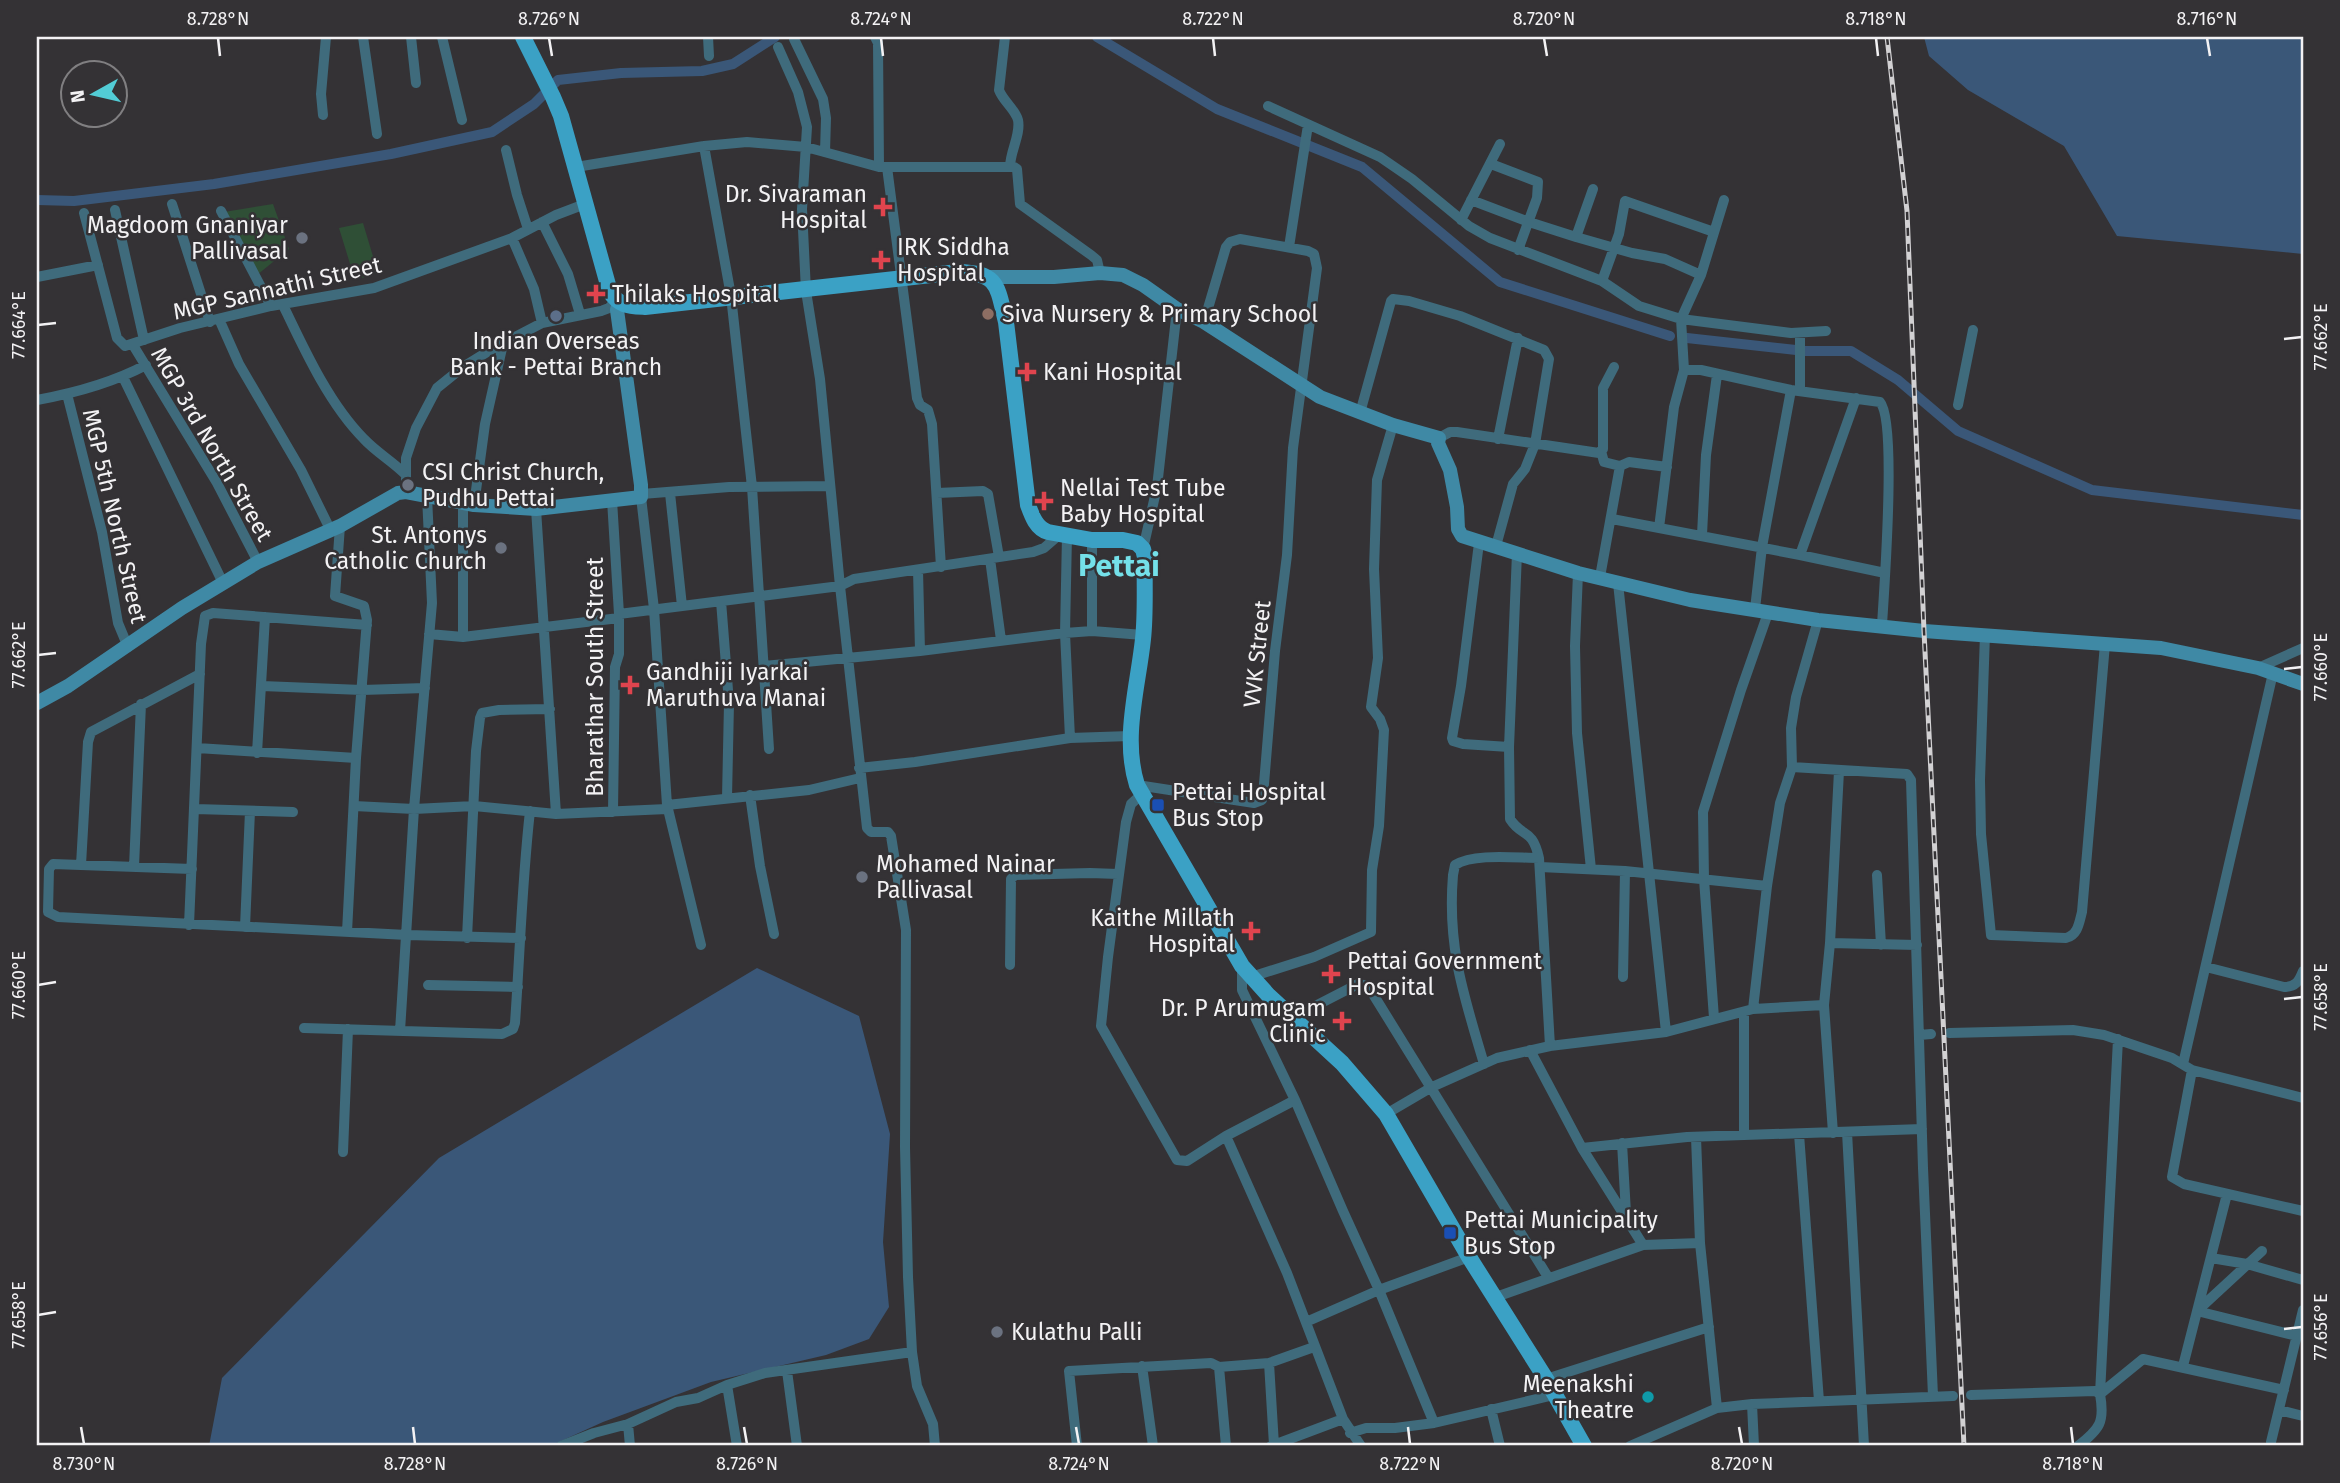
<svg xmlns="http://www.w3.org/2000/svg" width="2340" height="1483" font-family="'Fira Sans',sans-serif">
<rect width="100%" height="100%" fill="#343235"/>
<path fill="#2f4f36" d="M273,204l16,45 -32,26 -33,-63z
M363,223l15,50 -23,7 -16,-52z"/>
<path fill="#3a5778" d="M1924,37h379v217l-186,-18 -53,-90 -96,-56 -39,-34z
M757,968l102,48 31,118 -7,108 6,65 -20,32 -43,16 -115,27 -108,40 -53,24h-341l13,-68 217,-220z"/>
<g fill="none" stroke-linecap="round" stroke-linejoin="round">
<path stroke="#3a5778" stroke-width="10" d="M1097,37l120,72 145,58 138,115 170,54
M37,200l37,1 140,-17 177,-30 101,-22 42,-28 24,-24 63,-7 81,-2 31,-7 42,-27
M1687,338l118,13h46l47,29 60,51 134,59 211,25"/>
<path stroke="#3f6b7c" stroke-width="10" d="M363,37l14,97
M411,37l5,46
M442,37l20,83
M708,37l1,19
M875,37l3,6 1,124
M1005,37l-6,53c4,11 16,19 19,30 3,15 -8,31 -8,47
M794,39l29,60 3,19 -1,34
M778,47l20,45 9,35 -5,82 4,82 14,88 20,207 27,242 4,4h17l3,4 15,94 -1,217 3,130 4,75 5,34 16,38 2,22
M1268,106l112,51 32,22 57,47 21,12 112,43 37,25 42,13 110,14 35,-2
M323,115l-2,-21 5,-57
M704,146l27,150 21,191 17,262
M506,150l11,45 11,34
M1491,164l47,18 -1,16 -19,52
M576,167l128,-21 43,-4 59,5 73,20h135l3,2 3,35 71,51 6,5 3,13
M887,167l30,231 3,7 8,5 4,14 9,143
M1471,200l58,22 47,15 56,16 33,6 36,16
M172,204l38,118
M115,210l29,130
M221,211l50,95
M84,213l33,125 8,8 55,-18 91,-22 103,-18 138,-50 44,-23 29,-11
M1461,220l39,-76
M542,222l26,52 12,40
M1576,237l17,-48
M512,238l22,51 8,34
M1289,247l19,-122
M37,277l61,-12
M1602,281l17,-47 6,-33 89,31
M283,305c21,44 46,99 81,134 12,13 28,22 41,35
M219,319l20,45 62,106 30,61
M133,345l84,138 41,79
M1684,370l-3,-51 20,-44 23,-75
M123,377l100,206
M1800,391v-57
M67,394l35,138 16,91 10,24
M37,400c38,-7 75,-17 109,-35
M1958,405l15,-75
M1360,413l31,-112 2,-2 16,2 51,15 84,34 5,9 -1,6 -13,79 -10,25 -12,15 -17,62
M1439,438l11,-6h7l142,21 4,-4v-61l11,-21
M1498,439l20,-101
M1601,451l3,11 16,4
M406,492v-34l10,-30 21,-40 26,-21 29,-18 50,-26 59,-12 8,-3 7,-8
M670,493l12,113
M937,493l46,-2 5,3 11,63
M642,494l87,-7 101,-1
M641,497l13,112 13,196 34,140
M612,500l7,114v40l-4,13 -2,145
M474,505l11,-81 18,-80
M536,509l20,305
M1612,519l188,36 56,-157
M340,526l-5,70 29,10 3,14 -11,138 -9,174
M1659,528l15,-121 10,-37h17l90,20 89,12c17,19 4,189 2,223
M1067,535l-2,98 5,105
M1702,535l4,-80 11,-80
M1092,540v91
M1479,543l-18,143 -9,52 1,3 10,3 46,3
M1143,549l14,-62 20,-178
M1517,553l-8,194 1,72c12,19 22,8 29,39l11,188
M1800,555l85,18
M990,559l11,81
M918,570l2,81
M1578,573l-3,73 2,87 14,136
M1600,577l20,-111 9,-4 38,5
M1618,583l48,449
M721,601l8,102 -2,95
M1755,609l7,-62 29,-157
M619,614l221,-28 14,-7 179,-27 11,-4 15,-13
M429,634l34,3 156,-19
M1985,634l-5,146 1,54 10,101 75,3c12,-3 13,-15 16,-26l23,-268
M463,637v-133
M764,666l156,-15 145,-18 27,-2 51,4
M2258,668l45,-20
M262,686l100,4 63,-2
M197,748l159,10
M257,753l8,-136
M1792,767l115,7 4,6 12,388 10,228
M859,768l56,-6 155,-24 60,-2
M1137,785l117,18 8,-3 1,-4 12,-145 12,-96 6,-107 24,-180 -3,-14 -6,-3 -68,-12 -10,3 -4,5 -22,75
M1142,794l-11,10 -5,18 -18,135 -7,69 76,134 10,1 39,-25
M750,795l10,71 14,68
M667,805l142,-15 51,-12
M354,806l60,3 60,-3 82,8 111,-5
M195,809l98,3
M81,865l7,-123 3,-10 109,-58
M134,867l7,-163
M1540,867l85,4 142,15
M192,869l-139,-5 -4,5 -1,43 10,5 349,18 114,3
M1877,875l4,70
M189,925l12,-281 4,-28 8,-3 154,12
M245,927l5,-116
M467,938l9,-187 4,-33 2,-5 17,-3 51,-1
M1830,943l87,2
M1010,965l1,-86 4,-4 75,-2 28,1
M1242,967v23l53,110 48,111 36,79 55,133
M2206,967l78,20c12,0 15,-6 19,-16
M1251,977l63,-20 57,-25 1,-62 7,-44 5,-96 -4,-11 -9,-12 7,-49 -4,-89 3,-89 16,-55
M1623,977l2,-106
M428,985l90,2
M1753,1009l71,-4
M1744,1012v123
M1294,1017l64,-33 10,2 180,291
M1714,1018l-10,-139 -1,-67 38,-122 27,-77
M304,1028l198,6 11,-5 2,-6c5,-71 7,-141 15,-212
M400,1031l14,-222 18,-206 -5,-107
M1949,1033l124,-3 31,5 68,23 20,12 111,28
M1919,1035l12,-1
M1530,1050l52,98 61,97
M1484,1064c-20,-68 -37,-116 -31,-189l2,-10c19,-12 61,-7 84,-7
M2183,1064l90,-391
M2192,1070l-20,107 12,7 119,27
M1295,1100l-69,36 61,137 56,146
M1386,1114l46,-27 65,-29 53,-12 116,-14 87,-23 14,-123 13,-83 12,-36 -1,-39 5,-31 22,-77
M1847,1132l17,314
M1833,1133l-9,-128 6,-62 9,-172
M1799,1134l20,267
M1696,1137l4,106 17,165
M1622,1143l4,70
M1582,1148l105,-11 235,-8
M343,1152l5,-123
M2211,1258l36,6 56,16
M1496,1297l147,-52 57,-2
M2197,1311l100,25
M2197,1311l65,-60
M1306,1322l73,-32 90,-33
M1269,1363l5,82
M1142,1366l11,80
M2183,1366l44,-172
M1219,1367l50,-4 45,-16
M787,1371l10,75
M1546,1379l163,-52
M727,1385l38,-12 147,-21
M2100,1394l43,-35 141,31
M1971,1395l124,-4 5,3
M1752,1404l2,42
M1491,1409l9,37
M2279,1410l24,6
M628,1424l2,22
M1350,1433l16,-5h29l39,-5 120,-28
M2271,1442l32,-132
M561,1446l33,-13 34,-9 48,-22 22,-4 29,-13 10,61
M1077,1446l-8,-75 142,-8 8,4 7,79
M1271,1446l72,-27 18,27
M1630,1446l87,-38 35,-4 201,-8
M2078,1446c22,-17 27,-24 22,-52l18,-355"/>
<path stroke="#3f89a5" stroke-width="14" d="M989,277h65l46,-4 23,2 20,10 34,24 27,13 116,75 73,28 46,13 -1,5 12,27 7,37 1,22 4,7 116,37 112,27 128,20 106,11 237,17 97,20 45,16
M37,703l31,-17 114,-78 76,-46 82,-36 58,-33 8,-1 68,13 62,4 105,-12v-12l-24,-175 2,-7"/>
<path stroke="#3ba1c5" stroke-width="16" d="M523,37l30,60 8,19 49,176c9,14 19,14 35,15l313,-35c41,1 39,14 48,50l22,183c4,11 8,23 20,27l44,8h31l14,3 6,6 2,8c-1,27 1,55 -2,82 -5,48 -21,99 -6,146l105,181 27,30 73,67 44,51 83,143 77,122 38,67"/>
<defs>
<path id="rail" d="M1887,37l20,174 17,420 40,815"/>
</defs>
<use href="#rail" stroke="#d2d1d3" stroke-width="5"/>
<use href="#rail" stroke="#343235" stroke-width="2.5" stroke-dasharray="8" stroke-linecap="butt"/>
</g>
<path fill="none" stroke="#f3f2f4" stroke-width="2.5" d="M218,38l2,18M549,38l3,18M881,38l2,18M1213,38l2,18M1544,38l3,18M1876,38l2,18M2207,38l3,18M38,325l18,-2M2284,339l18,-2M38,655l18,-2M2284,669l18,-2M38,985l18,-3M2284,999l18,-2M38,1315l18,-3M2284,1329l18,-2M81,1427l3,17M413,1427l2,17M744,1427l3,17M1076,1427l3,17M1408,1427l2,17M1739,1427l3,17M2071,1427l2,17"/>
<g fill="#e0444e" stroke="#343235" stroke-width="2.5">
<path d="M879.5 196.5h7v7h7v7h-7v7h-7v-7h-7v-7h7z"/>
<path d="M877.5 249.5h7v7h7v7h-7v7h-7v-7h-7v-7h7z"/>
<path d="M592.5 283.5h7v7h7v7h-7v7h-7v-7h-7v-7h7z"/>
<path d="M1023.5 361.5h7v7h7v7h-7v7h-7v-7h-7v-7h7z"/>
<path d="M1040.5 490.5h7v7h7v7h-7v7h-7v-7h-7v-7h7z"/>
<path d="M626.5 674.5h7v7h7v7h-7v7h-7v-7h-7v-7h7z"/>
<path d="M1247.5 920.5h7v7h7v7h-7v7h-7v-7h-7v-7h7z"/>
<path d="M1327.5 963.5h7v7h7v7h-7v7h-7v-7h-7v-7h7z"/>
<path d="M1338.5 1010.5h7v7h7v7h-7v7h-7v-7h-7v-7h7z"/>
</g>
<g fill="#6b7280" stroke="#343235" stroke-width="2.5">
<circle cx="302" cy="238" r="7"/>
<circle cx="408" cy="485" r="7"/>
<circle cx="501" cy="548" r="7"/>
<circle cx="862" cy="877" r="7"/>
<circle cx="997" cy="1332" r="7"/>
</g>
<circle fill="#8d6e63" stroke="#343235" stroke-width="2.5" cx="988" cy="314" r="7"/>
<circle fill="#5c6f8a" stroke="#343235" stroke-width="2.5" cx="556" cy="316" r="7"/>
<g fill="#1a4fb4" stroke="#343235" stroke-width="2.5">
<rect x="1151" y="798" width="14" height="14" rx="3.5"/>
<rect x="1443" y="1226" width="14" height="14" rx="3.5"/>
</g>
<circle fill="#0f9aa8" stroke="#343235" stroke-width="2.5" cx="1648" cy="1397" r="7"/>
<g text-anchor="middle" stroke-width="5" stroke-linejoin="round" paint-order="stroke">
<g font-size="23" fill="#f3f2f4" stroke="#343235" text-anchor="start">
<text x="867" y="202" text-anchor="end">Dr. Sivaraman<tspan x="867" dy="26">Hospital</tspan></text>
<text x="288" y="233" text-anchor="end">Magdoom Gnaniyar<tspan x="288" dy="26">Pallivasal</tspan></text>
<text x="897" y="255">IRK Siddha<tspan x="897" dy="26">Hospital</tspan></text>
<text x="612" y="302">Thilaks Hospital</text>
<text x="1002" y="322">Siva Nursery &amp; Primary School</text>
<text x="556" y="349" text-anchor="middle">Indian Overseas<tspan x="556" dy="26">Bank - Pettai Branch</tspan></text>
<text x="1043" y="380">Kani Hospital</text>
<text x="422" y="480">CSI Christ Church,<tspan x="422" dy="26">Pudhu Pettai</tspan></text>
<text x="1060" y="496">Nellai Test Tube<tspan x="1060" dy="26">Baby Hospital</tspan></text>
<text x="487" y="543" text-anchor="end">St. Antonys<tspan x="487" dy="26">Catholic Church</tspan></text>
<text x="646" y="680">Gandhiji Iyarkai<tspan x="646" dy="26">Maruthuva Manai</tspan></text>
<text x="1172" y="800">Pettai Hospital<tspan x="1172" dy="26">Bus Stop</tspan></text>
<text x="876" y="872">Mohamed Nainar<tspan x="876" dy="26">Pallivasal</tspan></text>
<text x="1235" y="926" text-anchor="end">Kaithe Millath<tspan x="1235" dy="26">Hospital</tspan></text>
<text x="1347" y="969">Pettai Government<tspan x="1347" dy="26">Hospital</tspan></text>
<text x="1326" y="1016" text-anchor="end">Dr. P Arumugam<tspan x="1326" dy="26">Clinic</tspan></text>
<text x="1464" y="1228">Pettai Municipality<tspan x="1464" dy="26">Bus Stop</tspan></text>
<text x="1011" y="1340">Kulathu Palli</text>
<text x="1634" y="1392" text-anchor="end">Meenakshi<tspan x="1634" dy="26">Theatre</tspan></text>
</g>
<g font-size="23" fill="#f3f2f4" stroke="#343235">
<text transform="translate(277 288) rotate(-13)" y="8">MGP Sannathi Street</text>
<text transform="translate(212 444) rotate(60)" y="8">MGP 3rd North Street</text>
<text transform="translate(115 516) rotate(77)" y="8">MGP 5th North Street</text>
<text transform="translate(1257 654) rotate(-84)" y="8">VVK Street</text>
<text transform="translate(595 677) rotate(-90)" y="8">Bharathar South Street</text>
</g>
<g font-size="30" font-weight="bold" fill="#74e0e9" stroke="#343235">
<text x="1119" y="576">Pettai</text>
</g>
</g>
<rect width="2340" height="1483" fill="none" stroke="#343235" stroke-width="77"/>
<g transform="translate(94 94) rotate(262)"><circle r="33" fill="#343235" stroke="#807f81" stroke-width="2"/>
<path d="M0-5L12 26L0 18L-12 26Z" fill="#52ccd5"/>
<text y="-10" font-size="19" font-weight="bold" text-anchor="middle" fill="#f3f2f4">N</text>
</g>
<rect x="38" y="38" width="2264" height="1406" fill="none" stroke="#f3f2f4" stroke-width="2.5"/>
<g font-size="18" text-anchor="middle" fill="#f3f2f4">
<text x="218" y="25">8.728°N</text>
<text x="549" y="25">8.726°N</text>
<text x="881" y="25">8.724°N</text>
<text x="1213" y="25">8.722°N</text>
<text x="1544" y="25">8.720°N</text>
<text x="1876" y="25">8.718°N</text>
<text x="2207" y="25">8.716°N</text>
<text transform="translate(19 325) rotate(-90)" y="6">77.664°E</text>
<text transform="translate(2321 337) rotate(-90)" y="6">77.662°E</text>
<text transform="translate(19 655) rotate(-90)" y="6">77.662°E</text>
<text transform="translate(2321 667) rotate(-90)" y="6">77.660°E</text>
<text transform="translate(19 985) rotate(-90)" y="6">77.660°E</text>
<text transform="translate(2321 997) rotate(-90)" y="6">77.658°E</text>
<text transform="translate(19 1315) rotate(-90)" y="6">77.658°E</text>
<text transform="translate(2321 1327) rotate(-90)" y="6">77.656°E</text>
<text x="84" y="1470">8.730°N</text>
<text x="415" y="1470">8.728°N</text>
<text x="747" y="1470">8.726°N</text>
<text x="1079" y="1470">8.724°N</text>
<text x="1410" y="1470">8.722°N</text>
<text x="1742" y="1470">8.720°N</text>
<text x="2073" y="1470">8.718°N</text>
</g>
</svg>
